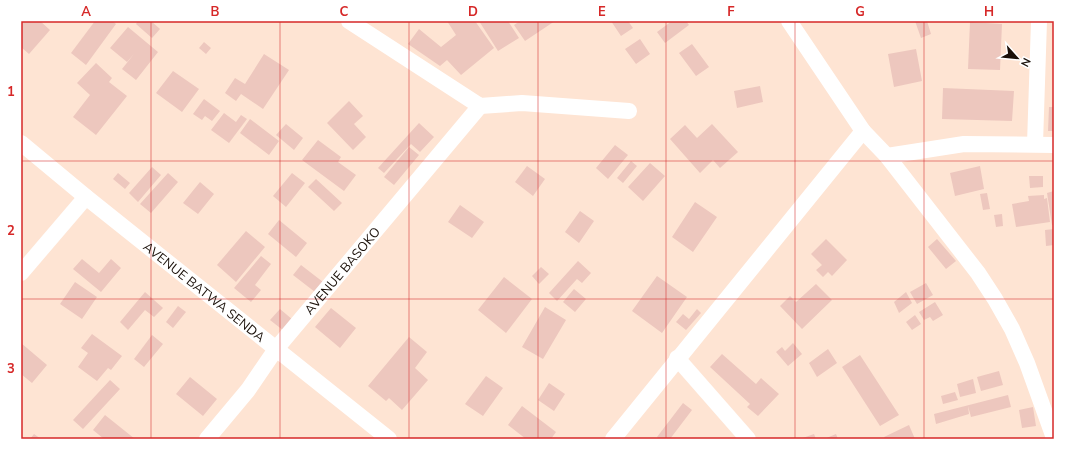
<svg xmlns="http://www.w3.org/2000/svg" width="1075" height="460" font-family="'Nunito Sans',sans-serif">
<rect width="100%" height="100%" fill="#fee4d3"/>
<path fill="#edc7be" d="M21,21h19l10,9 -21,24 -8,-7z
M95,21h17l4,3 -30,41 -15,-12z
M138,21h13l9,8 -8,9 -16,-14z
M447,21h28l19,27 -33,27 -14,-15 -7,6 -32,-22 11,-15 22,18 15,-12z
M479,21h29l11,17 -21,13z
M520,21h35l-30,20 -11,-16z
M611,21h17l5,7 -12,8z
M672,21h14l3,4 -24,18 -8,-11z
M915,21h12l4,13 -10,4z
M970,22l32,2 -2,46 -32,-1z
M128,27l30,25 -22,28 -14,-11 12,-15 -7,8 -17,-14z
M640,39l10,15 -14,10 -11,-15z
M204,42l7,6 -5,6 -7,-6z
M692,44l17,23 -13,9 -17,-23z
M916,49l6,32 -28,6 -6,-33z
M264,54l25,16 -26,39 -22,-15 -5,7 -11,-8 10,-15 10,6z
M96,63l16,15 -3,4 18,14 -31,39 -23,-18 17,-22 -13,-12z
M173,71l26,18 -17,23 -26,-19z
M760,86l3,16 -26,6 -3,-17z
M943,88l71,3 -2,30 -70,-2z
M204,99l16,12 -8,10 -7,-5 -3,4 -9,-6z
M349,101l14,15 -9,8 12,13 -13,13 -26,-27z
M1049,107h5v24h-6z
M224,113l12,9 5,-7 6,4 -18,24 -18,-13z
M250,119l29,22 -10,14 -29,-22z
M419,123l15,14 -14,15 -9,-8 -27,29 -6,-5z
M286,124l17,14 -9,12 -18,-15z
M712,124l26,28 -18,16 -7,-8 -13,13 -30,-34 15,-14 12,13z
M318,140l23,17 -3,5 18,13 -12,16 -42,-31z
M615,145l13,10 -20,24 -12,-11z
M409,147l10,8 -25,30 -10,-8z
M631,161l6,5 -14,17 -6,-5z
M650,163l15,13 -22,25 -15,-14z
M527,166l18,13 -12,17 -18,-14z
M980,166l4,23 -29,7 -5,-23z
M152,167l9,8 -23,27 -9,-9z
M118,173l12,10 -5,6 -12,-10z
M168,173l10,9 -27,31 -11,-9z
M292,173l13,10 -19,24 -13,-11z
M1029,176h14v11l-13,1z
M316,179l26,24 -8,8 -26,-24z
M200,182l14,12 -16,20 -15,-11z
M1054,191v34h-2l-5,-32z
M987,193l3,16 -7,1 -3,-16z
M1044,195v4l3,-1 3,24 -34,5 -4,-23 17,-3 -1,-5z
M695,202l22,15 -24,35 -21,-15z
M460,205l24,17 -12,16 -24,-16z
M580,211l14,10 -15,22 -14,-11z
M1002,214l1,12 -7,1 -2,-12z
M279,220l28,23 -11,14 -28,-23z
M1054,229v16l-8,1 -1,-16z
M246,231l19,16 -29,35 -19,-17z
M826,239l21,21 -15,16 -4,-4 -5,5 -7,-7 6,-5 -11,-11z
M937,239l19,22 -10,8 -18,-22z
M261,256l10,8 -16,21 6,5 -10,12 -17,-14z
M82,259l17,14 12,-14 10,9 -20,24 -28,-23z
M578,261l13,12 -9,10 -5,-4 -20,22 -8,-8z
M301,265l22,17 -8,10 -22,-17z
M541,267l8,7 -10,10 -7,-8z
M657,276l30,21 -25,36 -30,-22z
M504,277l28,22 -26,34 -28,-23z
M75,282l22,15 -15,22 -22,-15z
M926,283l7,12 -16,9 -7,-12z
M816,284l16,16 -30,29 -22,-23 10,-10 6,6z
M574,289l12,10 -11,13 -12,-10z
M145,292l18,16 -9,9 -9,-7 -17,20 -8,-8z
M906,292l6,11 -13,10 -5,-11z
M935,302l8,13 -10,6 -3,-4 -6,3 -5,-8z
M178,306l8,6 -13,16 -7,-6z
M545,307l21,13 -23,39 -21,-12z
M331,308l25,20 -16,20 -25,-21z
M280,309l13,11 -9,11 -14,-11z
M697,309l4,4 -15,17 -10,-8 7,-8 6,5z
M915,315l6,9 -9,6 -6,-8z
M92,334l30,22 -11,14 -3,-2 -11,13 -19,-14 10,-14 -7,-5z
M152,335l11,9 -19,23 -10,-8z
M409,337l18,15 -12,16 13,12 -26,30 -13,-12 -3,3 -18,-15z
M21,343l26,22 -15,18 -11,-9z
M793,343l9,11 -14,12 -12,-14 6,-5 3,4z
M828,349l9,14 -20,14 -8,-14z
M722,354l34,30 5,-6 18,16 -21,22 -11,-9 3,-3 -40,-37z
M860,355l39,60 -19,11 -38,-59z
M999,371l4,14 -22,6 -4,-14z
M486,376l17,12 -20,28 -18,-12z
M190,377l27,22 -14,17 -27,-22z
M973,379l3,14 -16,4 -3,-13z
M110,380l10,9 -37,40 -10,-9z
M549,383l16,11 -11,17 -16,-11z
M955,392l3,8 -15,4 -2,-8z
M1008,395l3,12 -40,10 -3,-11 1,8 -33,10 -2,-10z
M683,403l9,7 -22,29h-11l-2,-2z
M522,406l34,26 -5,7h-25l-18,-14z
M1033,407l3,19 -14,2 -3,-18z
M105,415l30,24h-31l-11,-9z
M909,425l6,14h-30l-1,-2z
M34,434l7,5h-11z
M814,434l2,5h-16z
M836,434l2,5h-14z"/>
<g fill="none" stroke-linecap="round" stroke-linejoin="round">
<g stroke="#fff" stroke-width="16">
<path d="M349,21l131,85 42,-3 107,8"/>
<path d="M789,21l74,110 24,25 91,117 17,26 17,30 15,34 27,75"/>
<path id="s1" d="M21,143l65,54 303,242"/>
<path d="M1035,144l4,-123"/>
<path d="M887,156l77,-12 90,1"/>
<path d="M21,273l65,-76"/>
<path d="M677,358l71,81"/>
<path id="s2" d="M207,439l41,-49 28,-41 204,-243"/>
<path d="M613,439l250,-308"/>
</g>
</g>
<path fill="none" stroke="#d62828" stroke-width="1" stroke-opacity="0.55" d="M151,21v418M280,21v418M409,21v418M538,21v418M666,21v418M795,21v418M924,21v418M21,161h1033M21,299h1033"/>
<g text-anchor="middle" stroke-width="3" stroke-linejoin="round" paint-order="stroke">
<g font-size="13" fill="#190f08" stroke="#fff">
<text dy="5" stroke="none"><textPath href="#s2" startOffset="216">AVENUE BASOKO</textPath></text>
<text dy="5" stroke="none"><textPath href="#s1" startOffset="236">AVENUE BATWA SENDA</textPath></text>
</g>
</g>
<rect width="1075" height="460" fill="none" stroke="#ffffff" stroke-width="44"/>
<g transform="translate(1017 58) rotate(117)" stroke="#ffffff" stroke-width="3" paint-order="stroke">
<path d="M0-3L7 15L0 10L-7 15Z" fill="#190f08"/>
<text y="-6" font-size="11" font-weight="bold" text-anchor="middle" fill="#190f08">N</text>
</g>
<rect x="22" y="22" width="1031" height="416" fill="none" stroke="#d62828" stroke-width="1.5"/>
<g font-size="13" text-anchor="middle" font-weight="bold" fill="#d62828">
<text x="86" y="16">A</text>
<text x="215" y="16">B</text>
<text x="344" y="16">C</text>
<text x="473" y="16">D</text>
<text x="602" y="16">E</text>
<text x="731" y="16">F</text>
<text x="860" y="16">G</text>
<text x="989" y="16">H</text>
<text x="11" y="96">1</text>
<text x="11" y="235">2</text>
<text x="11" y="373">3</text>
</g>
</svg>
